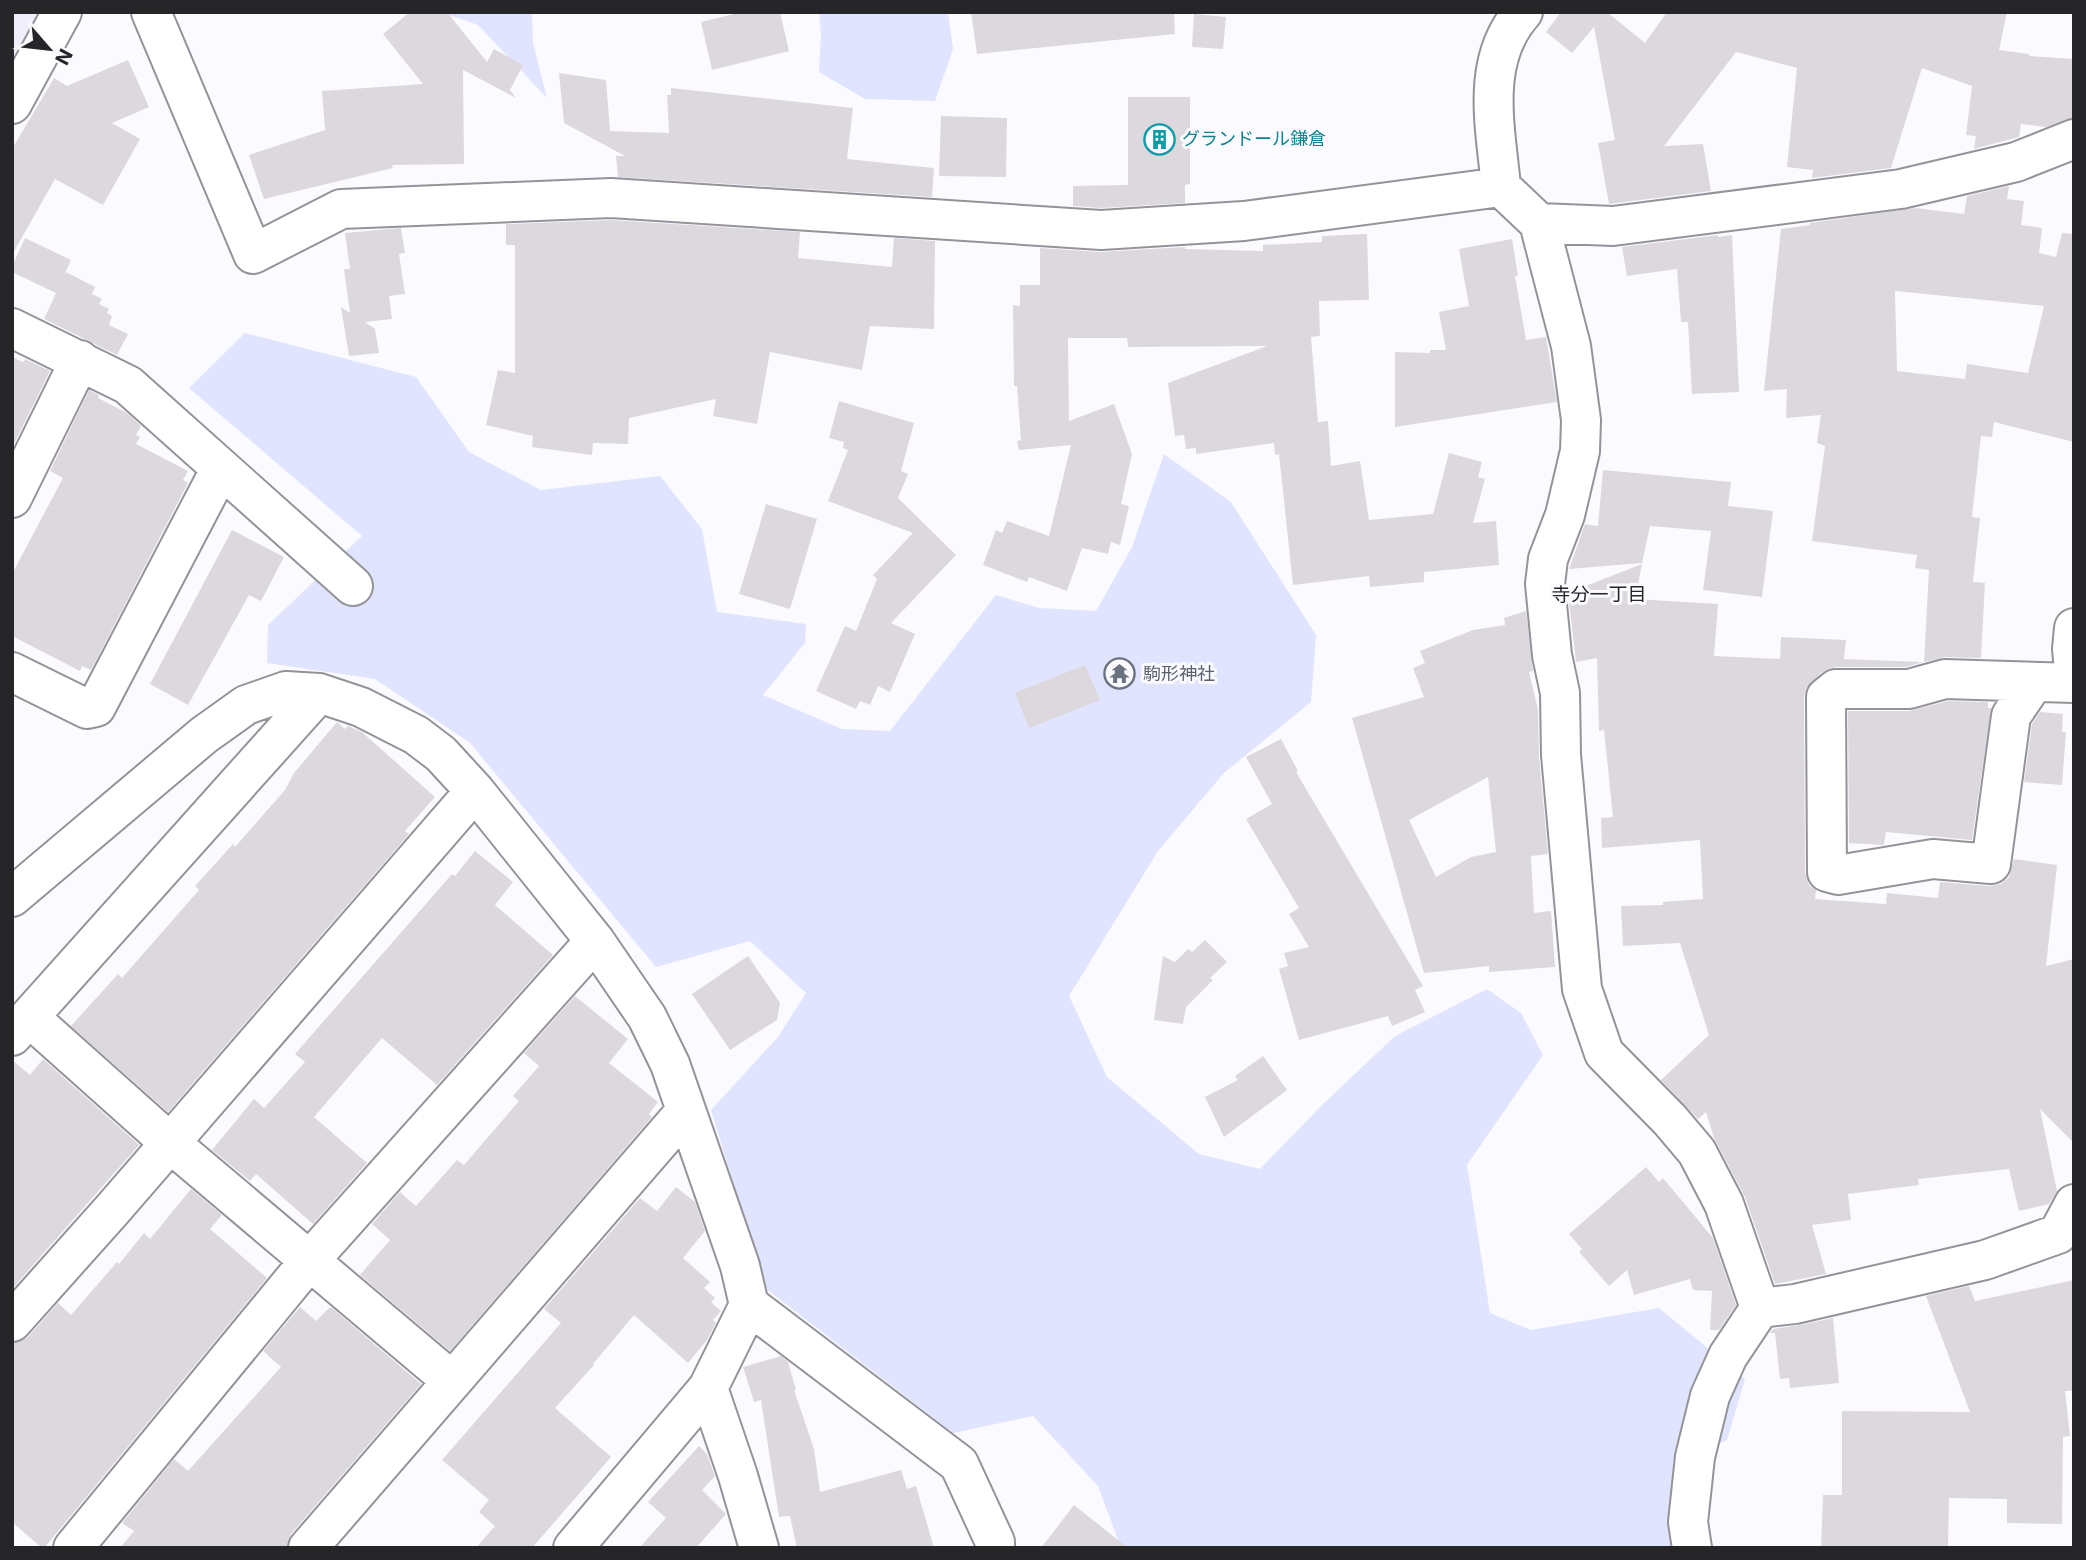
<svg xmlns="http://www.w3.org/2000/svg" width="2086" height="1560" font-family="Inter,'Noto Sans JP',sans-serif">
<rect width="100%" height="100%" fill="#fbfbff"/>
<path fill="#f2effd" d="M12,12h33l-33,57z"/>
<path fill="#e1e4fe" d="M440,12h92l1,31 14,55 -69,-73z
M819,12h129l5,37 -18,52 -70,-2 -46,-27 2,-38z
M245,333l171,44 53,75 72,38 119,-14 42,53 15,83 89,12 -1,19 -42,52 79,34 48,2 106,-136 43,13 57,3 36,-64 32,-93 67,48 85,133 -5,67 -87,71 -66,78 -89,145 38,81 92,77 61,15 61,-63 74,-70 92,-47 34,24 22,42 -76,110 23,148 41,17 128,-22 86,71 -18,61 -42,18 -11,90h-553l-23,-62 -65,-70 -80,17 -188,-145 -54,-178 67,-73 28,-44 -56,-52 -94,26 -186,-224 -95,-64 -108,-16 1,-38 94,-89 -173,-148z"/>
<path fill="#ddd8de" fill-rule="evenodd" d="M410,12h37l40,50 7,-13 29,16 -13,25 6,8 -53,-28 1,94 -72,1 1,3 -129,31 -15,-44 76,-25 -3,-39 101,-7 -40,-50z
M742,12h38l9,39 -77,19 -11,-48z
M971,12h203l1,22 -198,20z
M1561,12h46l38,31 22,-31h340l-8,38 30,4v2l45,3v59l-28,9 -25,-3 -2,13 -45,12 2,-13 -10,-1 6,-49 -50,-18 -31,100 -79,10 1,-8 -26,-3 10,-99 -61,-16 -72,94 39,-2 8,47 -102,13 -11,-61 17,-3 -21,-113 -22,26 -26,-21z
M1194,14l32,3 -3,32 -31,-2z
M128,60l21,47 -37,16 28,16 -37,66 -48,-26 -43,76v-106l42,-71 13,8z
M559,73l47,7 4,51 59,2 -2,-38h4v-7l182,20 -6,51 87,9 -2,29 -314,-20 -2,-21h9l-61,-33z
M1128,97h62v87l-5,1v18l-84,5 -28,-2v-20l55,-1z
M941,116l66,2 -1,59 -67,-1z
M2009,186l-2,13 17,2 -3,24 21,3 -3,25 17,4 6,-24 12,1v208l-80,-20 -2,15 -11,-1 -9,81 8,1 -7,64 12,1 -4,75 -36,-1 -21,5 5,-92 -14,-2 2,-13 -105,-14 13,-95 -8,-3 4,-28 -35,3 1,-29 -23,2 17,-162 29,-4v-2l105,-15 49,6 3,-18zM1895,291l149,15 -16,67 -61,-9 -2,15 -68,-8z
M611,220l189,12 -2,26 94,9 2,-29 41,3 -1,88 -64,-3 -8,44 -92,-18 -13,72 -44,-8 3,-17 -87,19 -1,26 -35,-1 -1,12 -60,-8 1,-11 -47,-11 12,-55 17,3v-128h-9v-21z
M401,228l4,25 -6,1 6,40 -16,2 3,23 -27,3 10,7 4,24 -30,3 -8,-49 9,6 -6,-44h6l-5,-36z
M1367,234l2,66 -50,1 1,35 -9,1 7,85 10,-1 3,45 29,-5 9,59 64,-6 16,-61 33,9 -4,15 7,2 -12,44 23,-2 3,44 -75,7v10l-54,5 -1,-11 -76,9 -14,-131 -4,1 -1,-12 -78,11v-6l-10,1 -2,-14 -9,1 -7,-53 99,-37 -139,1 -1,-9h-59l1,83 45,-17 18,50 -11,50 8,2 -9,39 -9,-3 -3,12 -26,-6 -15,43 -38,-14 -2,5 -44,-17 13,-35 6,3 5,-12 42,15 22,-91 -52,5 -2,-9 4,-1 -4,-54h-3l-1,-81 7,1v-21h20v-37l60,4 85,-5v2l78,2v-6l59,-3v-6z
M1718,235v2l14,-2 7,157 -47,2 -4,-72h-7l-4,-53 -50,7 -5,-29z
M25,238l46,22 -7,15 2,-3 29,15 -3,7 10,5 -3,5 10,5 -2,4 5,3 -3,9 19,9 -11,21 -73,-36 12,-26 -44,-21v-6z
M1512,239l6,37h-3l11,64 20,-3 11,65 -162,25v-75l35,1v-3h16l-7,-38 30,-6 -10,-57z
M12,357l11,5 2,-3 25,12 -38,77z
M89,390l10,5 -1,3 29,15 14,13 -5,9 4,2 -4,7 52,27 -5,9 5,3 -97,187 -9,-4 -2,5 -68,-35v-62l51,-96 -13,-7z
M839,401l75,22 -13,48 7,3 -10,24 58,57 -65,68 24,11 -25,58 -12,-6 -8,19 -10,-4 -4,8 -40,-18 29,-65 11,5 21,-52 -4,-4 40,-42 -85,-32 20,-51 -5,-2 1,-6 -15,-4z
M1603,470l128,12 -3,24 45,5 -11,86 -59,-7 8,-59 -61,-5 -8,37 -73,6 16,-45 13,2z
M766,504l51,15 -27,90 -51,-15z
M232,530l52,27 -23,44 -12,-6 -61,110 -38,-21z
M1642,564l-7,35 83,5 -4,52 66,3 1,-22 65,3 -2,19 79,3 -17,5h-71l-13,5 -16,16 -2,9 1,175 4,13 7,5 -1,9 71,5 1,-11 51,5 2,-16 49,4 12,-2 8,-7 5,-18 43,6 -11,101 28,-7v184l-34,-34 17,82 -8,13 -30,7 -10,-42 -91,10 1,6 -71,9 3,26 -39,5 14,49 -51,10 -30,-87 -31,-59 -8,-26 -8,7 -37,-39 48,-45 -29,-92 -57,3 -2,-40 42,-1v-3l40,-3 -3,-59 -98,8 -1,-30 12,-1 -9,-87 -5,1 -2,-73 -21,4 -8,-69z
M1526,611l7,60 -4,1 9,38 1,47 9,97 -17,2 3,57 17,-2 4,56 -66,5v-6l-65,7 -72,-255 72,-21 -11,-29 12,-5 -5,-12 53,-21 32,-5 -1,-7zM1488,777l8,75 -25,5 -35,20 -27,-57z
M1085,665l15,35 -71,28 -14,-35z
M1948,701l40,1v6h3l-19,132 -86,-8 -2,13 -35,-2 -1,-132h61z
M2040,712l23,2 -1,18h4l-4,53 -38,-3 8,-58z
M337,722l8,7 3,-3 14,6 73,65 -30,34 4,3 -241,278 -97,-86 47,-52 4,4 77,-88 -4,-4 38,-42 2,3 50,-57 9,-17z
M1281,739l17,32 -2,1 127,214 -8,4 10,22 -33,14 -4,-10 -89,24 -20,-71 9,-3 -4,-13 25,-6 -20,-33 10,-6 -53,-89 26,-15 -26,-47z
M475,851l38,31 -18,23 58,50 -116,130 -55,-47 -68,79 53,46 -54,61 -57,-50 -6,7 -38,-31 42,-51 10,9 41,-46 -10,-8 157,-180 3,2z
M1205,940l22,22 -17,16 3,2 -27,27 -3,17 -29,-4 9,-64 12,6 13,-13 4,3z
M748,956l32,47 -3,17 -47,30 -38,-56z
M575,996l53,43 -19,24 49,39 -9,12 3,3 -202,234 -90,-76 30,-35 -18,-16 28,-32 16,14 41,-46 7,5 55,-64 -6,-5 26,-30 -15,-13z
M1263,1056l24,34 -63,47 -19,-40 33,-17 -3,-4z
M43,1059l96,86 -127,144v-229l18,15z
M1646,1167l13,15 4,-4 50,60 23,67 -17,25h-9l2,-39 -19,-1 -3,-11 -56,16 -7,-25 -18,16 -30,-34 3,-3 -13,-15z
M676,1187l19,15 10,29 -22,27 27,24 -6,6 11,10 -4,4 10,9 -8,9 3,3 -9,17 -19,23 -54,-48 -41,49 1,1 -39,43 56,49 -79,91h-56l19,-22 -16,-14 10,-12 -47,-40 119,-137 -17,-14 96,-111 17,13z
M191,1189l31,26 -12,14 57,49 -193,234 -30,36h-2l-30,-26v-179l7,-1 9,-5 30,-34 13,12 46,-53 2,2 25,-31 6,6z
M2074,1280l-1,111h-8l5,45 -7,1 -1,87 -55,-1v-24l-58,-1 -1,50h-127l2,-53h19v-84l128,1 -44,-116 43,-10 6,15z
M300,1307l16,14 13,-13h3l89,76 -130,150 -4,14h-167l14,-17 -12,-8 52,-64 14,12 93,-104 -18,-16z
M1833,1318l6,65 -49,5 -1,-10 -9,1 -5,-46h-5l3,-4 27,-4z
M781,1356l7,6 8,28h-2l20,59 6,43 81,-22 6,19 9,-3 18,62h-137l-7,-32 -11,1 -18,-117 -7,2 -11,-35z
M699,1446l8,8 8,22 -13,14 24,24 -30,34h-57l27,-30 -18,-16z
M1074,1505l54,43h-87z"/>
<g fill="none" stroke-linecap="round" stroke-linejoin="round">
<defs>
<path id="minor" d="M151,12l102,242 88,-45 270,-11 490,32 143,-9 257,-34
M1523,12c-44,49 -27,117 -22,175l38,36 32,123 10,74 -1,31 -15,64 -17,44 -3,25 7,71 8,38 1,62 21,234 22,64 66,67 27,32 27,52 36,104
M12,104l50,-92
M1539,223l74,3 288,-37 115,-27 58,-23
M12,328l116,57 225,201
M12,498l68,-138
M2074,628l-2,21 2,21
M12,672l75,37 9,-2 125,-239
M2034,682l-23,34 -20,148 -58,-5 -95,16 -11,-3 -1,-175 10,-8h73l36,-10 129,4
M12,897l192,-162 42,-30 40,-14 33,2 42,14 55,28 25,19 34,37 120,150 52,76 23,47 70,202 9,39 -41,83 -135,160
M29,1017l140,125 283,239
M12,1036l307,-343
M749,1305l210,159 36,78v6
M12,1322l100,-112 363,-419
M708,1388l30,88 21,72
M73,1548l237,-288 285,-319
M308,1548l377,-436
M1692,1548l-4,-26 7,-65 15,-61 18,-40 32,-48 35,-4 190,-44 73,-26 16,-30"/>
</defs>
<use href="#minor" stroke="#93939a" stroke-width="42"/>
<use href="#minor" stroke="#fff" stroke-width="38"/>
</g>
<defs>
<symbol id="building-ring" viewBox="-11 -11 22 22"><circle r="9.5" fill="#fbfbff" stroke="#0f9aa8" stroke-width="1.5"/><path d="M-4-6H4V6H1V3H-1V6H-4ZM-2.5-4.3h1.7v1.8h-1.7ZM.8-4.3h1.7v1.8H.8ZM-2.5-1h1.7V.8h-1.7ZM.8-1h1.7V.8H.8Z" fill="#0f9aa8"/></symbol>
<symbol id="temple-ring" viewBox="-11 -11 22 22"><circle r="9.5" fill="#fbfbff" stroke="#6b7280" stroke-width="1.5"/><path d="M0-6L5-2H3V0L6.5 2.5H4V6H1.5V3h-3V6H-4V2.5H-6.5L-3 0V-2H-5Z" fill="#6b7280"/></symbol>
</defs>
<g fill-rule="evenodd">
<use href="#building-ring" x="1142" y="122" width="35" height="35"/>
<use href="#temple-ring" x="1102" y="656" width="35" height="35"/>
</g>
<g text-anchor="middle" stroke-width="6" stroke-linejoin="round" paint-order="stroke">
<g font-size="18" fill="#0d838f" stroke="#fbfbff" text-anchor="start">
<text x="1182" y="145">グランドール鎌倉</text>
</g>
<g font-size="18" fill="#5b616d" stroke="#fbfbff" text-anchor="start">
<text x="1143" y="680">駒形神社</text>
</g>
<g font-size="19" fill="#262628" stroke="#fbfbff">
<text x="1599" y="601">寺分一丁目</text>
</g>
</g>
<rect width="2086" height="1560" fill="none" stroke="#262628" stroke-width="28"/>
<g transform="translate(49 49) rotate(118)" stroke="#fbfbff" stroke-width="5" paint-order="stroke">
<path d="M0-5L12 26L0 18L-12 26Z" fill="#262628"/>
<text y="-10" font-size="19" font-weight="bold" text-anchor="middle" fill="#262628">N</text>
</g>
</svg>
